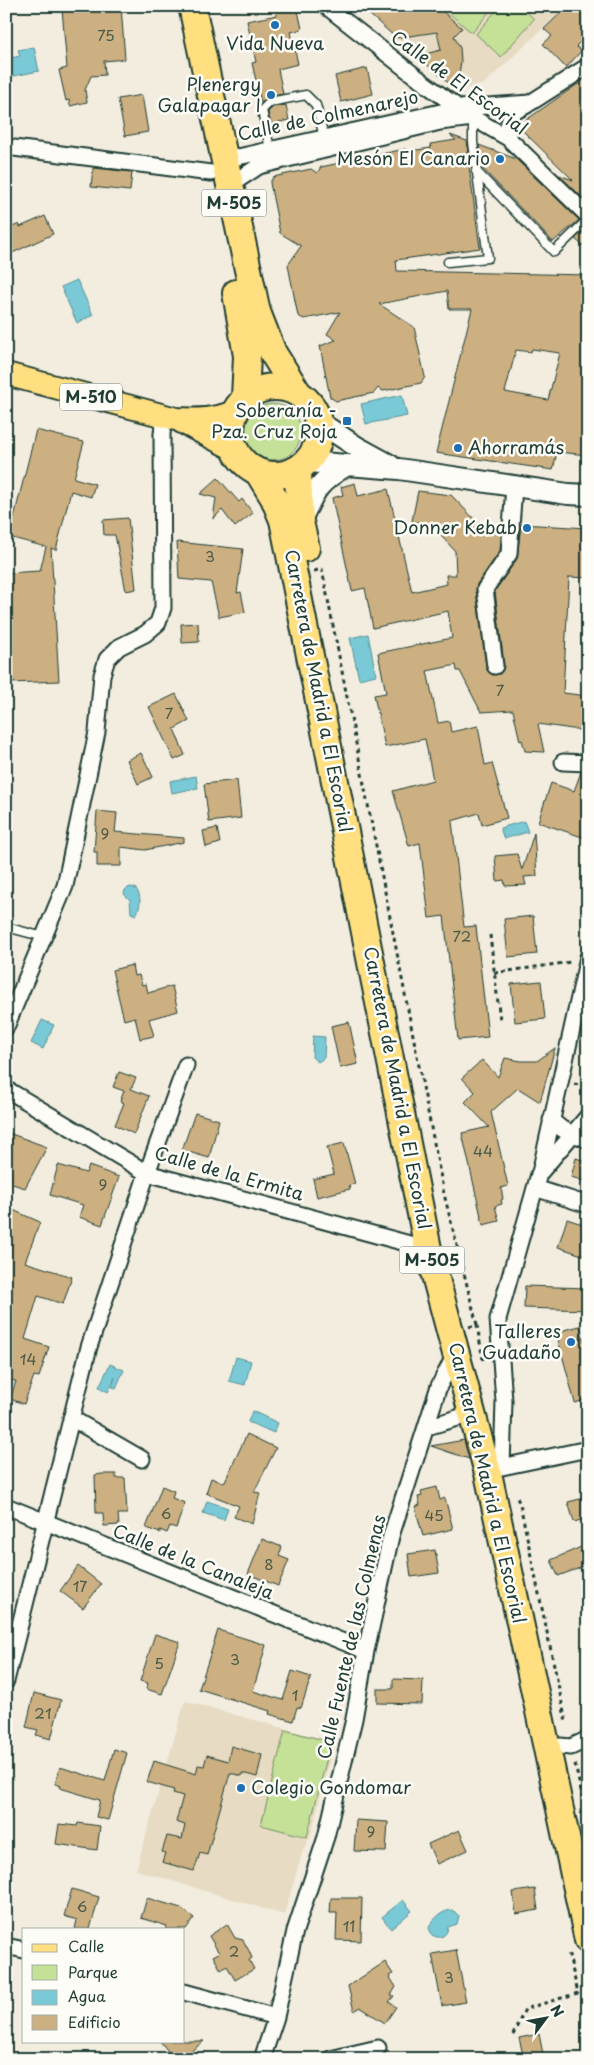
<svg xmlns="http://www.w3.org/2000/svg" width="594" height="2065" font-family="'Playpen Sans',sans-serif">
<rect width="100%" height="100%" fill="#f3eddf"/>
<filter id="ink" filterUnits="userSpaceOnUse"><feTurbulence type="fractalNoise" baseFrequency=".02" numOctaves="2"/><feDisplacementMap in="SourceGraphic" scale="10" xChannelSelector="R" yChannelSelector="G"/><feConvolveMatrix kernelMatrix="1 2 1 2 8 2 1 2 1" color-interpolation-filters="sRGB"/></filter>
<g filter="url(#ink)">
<path fill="#e7dbc3" d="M360,6h207l-83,78 -24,6 -8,-4z
M185,1701l149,41 -23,93 -8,15 -19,65 -148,-45z"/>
<path fill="#c5e097" stroke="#728e66" d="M441,6h53l-22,27z
M500,6h20l14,13 -33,38 -25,-23z
M245 432a28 28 0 1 1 56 0a28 28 0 1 1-56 0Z
M285,1730l46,12 -24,95 -46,-12z"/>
<path fill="#7ac9d7" stroke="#569196" d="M34,47l5,24 -30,6 -3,-18 14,-3 -2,-6z
M77,280l16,35 -16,8 -16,-36z
M402,395l5,21 -41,8 -5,-20z
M368,634l8,41 -17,4 -9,-41z
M196,776l2,12 -26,5 -2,-12z
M524,821l4,11 -24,7 -4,-11z
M130,887l5,1c7,7 6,19 1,27l-5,-2 -1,-13 -6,-6 1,-4z
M42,1020l12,5 -11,24 -12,-6z
M313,1036l12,1 -1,21 -6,4 -6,-5z
M236,1357l15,4 -6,24 -16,-4z
M110,1364l14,6 -8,18 -4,-1 3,-10 -7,15 -9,-5z
M252,1411l26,12 -4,10 -26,-11z
M207,1501l21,7 -4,12 -21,-7z
M403,1900l9,11 -21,18 -9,-12z
M453,1910l6,6 -2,8 -9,3c-1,9 -8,13 -16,8l-3,-7c4,-10 14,-18 24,-18z"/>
<path fill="#ccb081" stroke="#1f3d34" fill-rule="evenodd" d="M102,6h19l4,53 -21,2 1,14 -14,1 -6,14 2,12 -17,4 -1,-6 -3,1 -7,-31 8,-2 -5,-59z
M297,6l5,23 -11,3 7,32 -20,5 5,25 -15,3 -7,6 -9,-40 4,-1 -9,-41 30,-6 -1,-5z
M360,6h76l26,22 -8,8 6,12 1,13 -2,13 -7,12 -35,-30 24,-6 -4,-18 -41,6z
M568,6h20v29l-12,11 5,5 -15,17 -23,-24 9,-8 -8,-7z
M367,68l6,26 -32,8 -6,-26z
M588,77v126l-29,-28 14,5 -50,-49v-4l3,-7z
M142,95l6,37 -23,4 -7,-37z
M286,105l3,15 -18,4 -3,-12 5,-5z
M450,135l17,6 2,13 -2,-2 13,96 -84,12 1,11 191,4v180l-31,-3 -4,18 -117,-17 36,-144h-23l-2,-18 -68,13 35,23 11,50 -4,6 -38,8 -5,-3 -4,5 -38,8 -6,-4 -10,-51 16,-6 -9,-6 13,-22 -36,7 -6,-3 -10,-51 13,-19 -21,-13 -10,-50 3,-6 38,-8 6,4 4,-6 37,-8 6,4 3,-6 38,-8 4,2 22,-3 -1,-4 26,-4zM532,349l28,4 -12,47 -43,-8 11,-42 15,2z
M479,145l37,14 63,61 -26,22 -71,-74z
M93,168l39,4 -2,19 -39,-4z
M45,216l8,18 -47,22v-26l13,-6 1,3z
M588,227v23l-13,-11z
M36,430l48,12 -10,36 21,6 -4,13 -20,-6 -15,59 -5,-2 8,133 -48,2 -5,-110 34,-2 6,-24 -37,-10z
M218,478l21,24 3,-3 11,14 -18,14 -13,-17 -9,9 3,-21 -16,-4z
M355,483l3,13 30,-7 24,103 35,-8 -1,-9h10l-1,-24 -24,-26 -19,-4 6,-30 33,4 30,31 21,2 -2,23 -23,33 -1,6 10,77 6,8 8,-1 4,-9 -9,-74 22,-32 4,-35 67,4v50l-19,-1 -6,116 25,3 -2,35 -48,-7 6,28 -19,-1 -3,-11 -2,1 -7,-31 -32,2 -21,-41h-3l-1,-6 -29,6 11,52 11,-2 2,11 27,-6 7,39 7,-2 15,55 -25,7 -3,-12 -27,8 12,106 12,-1 12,111 -30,3 -14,-124 -15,2 -9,-75 -11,3 -16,-55 40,-11 -8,-41 -40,8 -11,-52 12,-2 -8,-40 74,-15 -4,-27 -75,17 -8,-40 -13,3 -20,-93 11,-3 -2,-8z
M128,518l8,71 -10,2 -11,-56h-11l-1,-15z
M177,542l66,7 -6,44 4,-1 4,20 -26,5 -8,-35 -32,-3z
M198,623l1,19 -17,1 -1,-19z
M176,694l13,27 -15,8 11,26 -11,5 -25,-53z
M141,753l12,24 -15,7 -11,-24z
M581,772h7v67l-50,-17 13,-39 23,8z
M237,780l4,38 -32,4 -5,-38z
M97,811l20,2 -2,19 69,6v4l-39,8 -24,-3v19h-24v-14h-3z
M217,828l3,15 -14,4 -3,-16z
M534,833l3,43 -13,1 2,8 -21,1 -1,-6 -7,1 -2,-25 22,-2 5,16z
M533,916l4,38 -29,3 -4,-38z
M132,965l2,11 5,-1 3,10 4,-1 2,9 24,-7 6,25 -29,8 5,17 -14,3 -5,-22 -11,3 -12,-50z
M541,981l4,38 -30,3 -4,-38z
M349,1022l9,42 -18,4 -9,-42z
M555,1048l-15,54 -22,-14 -27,24 17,74 -7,2 2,11 -2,1 1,4 -7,2 4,15 -16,4 -21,-92 27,-6 -24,-25 10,-10 -13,-14 20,-18 16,17 7,-19 16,3h16z
M119,1072l17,6 -5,11 18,7 -15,38 -19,-9 9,-22 -4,-2 4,-10 -11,-4z
M195,1113l24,7 -10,38 -27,-8z
M6,1132l41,15 -22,41 -19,-6z
M344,1143l11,41 -6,1 1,4 -33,8 -4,-18 21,-5 -7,-27z
M576,1158l12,4v20l-17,-5z
M58,1165l28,8 3,-7 30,11 -17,48 -23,-8 4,-12 -33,-10z
M6,1207l34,15 -15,40 47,15 -9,27 -25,-8 -13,43 24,8 -10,30 -5,-1 -10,28 -14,-5 6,-18 -10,-1z
M567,1219l21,7v31l-30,-10z
M525,1286l63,2v22l-64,-2z
M580,1326l4,15 4,-1v59l-13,4 -19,-71z
M247,1434l29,14 -22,44 6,1 -8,31 -18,-7 5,-11 -33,-13 5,-15 13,5z
M464,1440l5,19 -38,-13z
M102,1474h14v4h9l2,36h-9l1,11 -15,1 -1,-13h-7l-1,-38z
M162,1486l12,5 -2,7 13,5 -9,25 -6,-2 -3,7 -7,-3v3l-14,-5z
M437,1487l3,13 5,-2 8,31 -30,7 -8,-29 5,-2 -2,-8 4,-1 -1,-5z
M588,1497v21l-14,4 -6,-20z
M262,1539l20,8 -3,9 10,4 -11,26 -30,-12z
M588,1544v21l-30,11 -7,-16z
M435,1550l4,23 -28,4 -3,-23z
M78,1566l23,18 -18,24 -23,-17z
M218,1630l48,15 -13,46 30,9 9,-29 19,6 -10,31 -4,-1 -4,14 -24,-7 1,-3 -71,-22z
M155,1634l25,8 -18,52 -16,-5 2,-6 -8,-2z
M393,1679l30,1 -1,24 -45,-1v-14h16z
M34,1693l27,7 -10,39 -15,-4 2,-5 -12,-3z
M231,1746l31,9 -5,22 -15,-4v3l-12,-3 -23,82 -7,-2 -6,18 -32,-9 3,-9 -3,-1 5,-16 15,3 3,-14 -9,-3 7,-26 -10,-3 1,-3 -27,-8 7,-21 42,13 2,-9 6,1 3,-11 21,6z
M114,1749l13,4 -19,67 -12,-3 4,-17 -40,-12 1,-2 -6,-2 5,-17 45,14z
M356,1820l32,2 -2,30 -32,-1z
M78,1823l22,3 -3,24 -41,-6 3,-20 18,2z
M459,1830l9,20 -31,14 -9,-20z
M72,1889l27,8 -9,32h-15l2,-9 -13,-4z
M535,1889l3,21 -22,4 -3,-22z
M147,1898l34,10 13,10 -8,11h-21l2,-3 -26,-8z
M331,1898h31l-1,43 -25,-1 1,-27h-7z
M227,1924l8,14 8,2 6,11 3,7 -3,2 5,9 -19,11 -8,-14 -6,4 -8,-14 6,-3 -10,-17z
M456,1950l10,52 -24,4 -10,-52z
M385,1962l8,12 -4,2 7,11 -5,8 3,1 -5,6 7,5 -11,16 -25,-16 -6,4 -6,-25z
M539,2034l5,25h-20l-5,-21z
M160,2041h44l-14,11 5,7h-21z"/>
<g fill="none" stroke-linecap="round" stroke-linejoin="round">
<defs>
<path id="lane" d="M270,149l-8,-39 8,-8 36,-7 10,10 8,32
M476,171l78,81 31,-30
M448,262l40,-4 -15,-116v-24
M6,927l38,10"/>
<path id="street" d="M326,6l98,77 49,35 35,20 80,78
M508,138v-12l4,-13 15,-8
M6,147l205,26
M222,153l16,4 221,-49 71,-5 58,-37
M230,185l29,-19 181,-44 33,-4
M495,666l-10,-77 24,-35 5,-68
M563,762l25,1
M6,1027l59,-141 32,-154 5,-57 5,-16 12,-12 26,-13 13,-11 5,-15 -1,-174 2,-18
M6,1089l141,84 281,76
M588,1116l-49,58 -41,145 6,82 -2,66 86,-18
M551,1120l11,9 26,11
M540,1173l48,-216
M535,1188l53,17
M71,1418l71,41
M427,1427l44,-13
M6,1506l360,145
M6,1681l83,-334 58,-174 39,-108
M560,1746l11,1 17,-8
M6,1946l18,4
M184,1992l92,25
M262,2059l14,-42 19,-86 31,-94 28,-118 12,-68 25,-115 48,-150 17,-33
M330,2059l48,-11"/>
<path id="secondary" d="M319,422l38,25 33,18
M308,462l91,7 169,25 20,1
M301,520c14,-30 17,-38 46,-55"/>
<path id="primary" d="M6,374l170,45c21,1 39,1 58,-7
M182,422l52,27"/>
<path id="highway" d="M192,6l65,306 16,41 25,40
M236,293l11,63 -2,42
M231 431a44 44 0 1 1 88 0a44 44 0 1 1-88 0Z
M298,470l2,52 6,26
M258,472l16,26 9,22 145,729 60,224 100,467"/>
</defs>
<use href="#lane" stroke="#1f3d34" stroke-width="11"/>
<use href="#street" stroke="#1f3d34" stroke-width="19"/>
<use href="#secondary" stroke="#1f3d34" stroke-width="24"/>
<use href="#primary" stroke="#1f3d34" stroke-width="26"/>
<use href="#highway" stroke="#1f3d34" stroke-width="30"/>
<path stroke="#1f3d34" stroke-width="3" stroke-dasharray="4 4" stroke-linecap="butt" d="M318,395l10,10
M314,571l8,-2 122,625 33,131
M490,935l10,85
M494,973l77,-11
M574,1084l14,3
M469,1327l8,-2 6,35
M517,1498l3,6 46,218
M575,1764l13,59
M513,2035l12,-26 53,-16 -10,-42"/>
<use href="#lane" stroke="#fdfcf7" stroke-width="8"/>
<use href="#street" stroke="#fdfcf7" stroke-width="15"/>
<use href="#secondary" stroke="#fdfcf7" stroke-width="20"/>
<use href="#primary" stroke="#ffdf80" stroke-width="22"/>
<use href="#highway" stroke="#ffdf80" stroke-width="26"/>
</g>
</g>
<g fill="#1f6fb2" stroke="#fdfcf7" stroke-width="2">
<circle cx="275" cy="25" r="5"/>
<circle cx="271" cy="95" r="5"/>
<circle cx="500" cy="159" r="5"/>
<rect x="342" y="416" width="10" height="10" rx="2.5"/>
<circle cx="458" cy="448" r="5"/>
<circle cx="527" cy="528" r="5"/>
<circle cx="571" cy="1342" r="5"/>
<circle cx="241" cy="1788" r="5"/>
</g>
<g text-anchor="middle" stroke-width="5" stroke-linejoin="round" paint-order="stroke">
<g font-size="15" fill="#4a5a47">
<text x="106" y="41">75</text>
<text x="210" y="562">3</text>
<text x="500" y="696">7</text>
<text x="169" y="719">7</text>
<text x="105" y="839">9</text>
<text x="462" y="942">72</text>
<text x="483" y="1157">44</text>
<text x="103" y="1190">9</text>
<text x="28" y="1365">14</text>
<text x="166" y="1519">6</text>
<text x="434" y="1521">45</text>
<text x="269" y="1570">8</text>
<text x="80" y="1592">17</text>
<text x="235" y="1665">3</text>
<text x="159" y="1669">5</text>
<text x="295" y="1701">1</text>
<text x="43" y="1719">21</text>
<text x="371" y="1837">9</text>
<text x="82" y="1912">6</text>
<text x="349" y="1932">11</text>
<text x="234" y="1957">2</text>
<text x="449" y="1983">3</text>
</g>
<g fill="#fdfcf7" stroke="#62766e" stroke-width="1">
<rect x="201.5" y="189.5" width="65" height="27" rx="4"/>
<rect x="60" y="383.5" width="62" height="27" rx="4"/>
<rect x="399.5" y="1246.5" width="65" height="27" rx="4"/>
</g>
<g font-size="16" font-weight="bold" fill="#1f3d34">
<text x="234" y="209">M-505</text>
<text x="91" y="403">M-510</text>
<text x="432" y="1266">M-505</text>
</g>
<g font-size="18" fill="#1f3d34" stroke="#fdfcf7" text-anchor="end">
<text x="275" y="50" text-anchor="middle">Vida Nueva</text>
<text x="261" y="91">Plenergy<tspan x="261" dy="21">Galapagar I</tspan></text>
<text x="490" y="165">Mesón El Canario</text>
<text x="337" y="417">Soberanía -<tspan x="337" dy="21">Pza. Cruz Roja</tspan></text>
<text x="468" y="454" text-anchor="start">Ahorramás</text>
<text x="517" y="534">Donner Kebab</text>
<text x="561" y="1338">Talleres<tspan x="561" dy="21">Guadaño</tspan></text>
<text x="251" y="1794" text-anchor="start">Colegio Gondomar</text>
</g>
<g font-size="18" fill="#1f3d34" stroke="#fdfcf7">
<text transform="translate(459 83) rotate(36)" y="6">Calle de El Escorial</text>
<text transform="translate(328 116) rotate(-12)" y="6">Calle de Colmenarejo</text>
<text transform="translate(318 691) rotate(79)" y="6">Carretera de Madrid a El Escorial</text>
<text transform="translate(397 1088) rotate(79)" y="6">Carretera de Madrid a El Escorial</text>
<text transform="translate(229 1174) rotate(16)" y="6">Calle de la Ermita</text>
<text transform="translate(487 1483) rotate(77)" y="6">Carretera de Madrid a El Escorial</text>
<text transform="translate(193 1562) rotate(22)" y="6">Calle de la Canaleja</text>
<text transform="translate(352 1637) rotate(-77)" y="6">Calle Fuente de las Colmenas</text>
</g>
</g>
<rect width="594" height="2065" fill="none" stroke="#fdfcf7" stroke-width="25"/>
<rect x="12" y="12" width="569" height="2040" fill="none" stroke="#1f3d34" stroke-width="2" filter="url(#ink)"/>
<rect x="22" y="1928" width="162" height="115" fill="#fdfcf7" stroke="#a4b0a9"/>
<rect x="32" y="1944" width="25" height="8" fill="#ffdf80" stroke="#a4b0a9"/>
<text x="68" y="1952" font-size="15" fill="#1f3d34">Calle</text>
<rect x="32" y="1965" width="25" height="15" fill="#c5e097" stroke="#a4b0a9"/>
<text x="68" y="1978" font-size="15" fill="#1f3d34">Parque</text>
<rect x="32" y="1990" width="25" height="15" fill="#7ac9d7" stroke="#a4b0a9"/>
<text x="68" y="2002" font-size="15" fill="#1f3d34">Agua</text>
<rect x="32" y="2015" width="25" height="15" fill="#ccb081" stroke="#a4b0a9"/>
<text x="68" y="2028" font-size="15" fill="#1f3d34">Edificio</text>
<g transform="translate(546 2018) rotate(58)" stroke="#fdfcf7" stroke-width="4" paint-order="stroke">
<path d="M0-4L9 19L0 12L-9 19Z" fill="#1f3d34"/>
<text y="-8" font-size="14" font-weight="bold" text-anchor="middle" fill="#1f3d34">N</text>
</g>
</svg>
